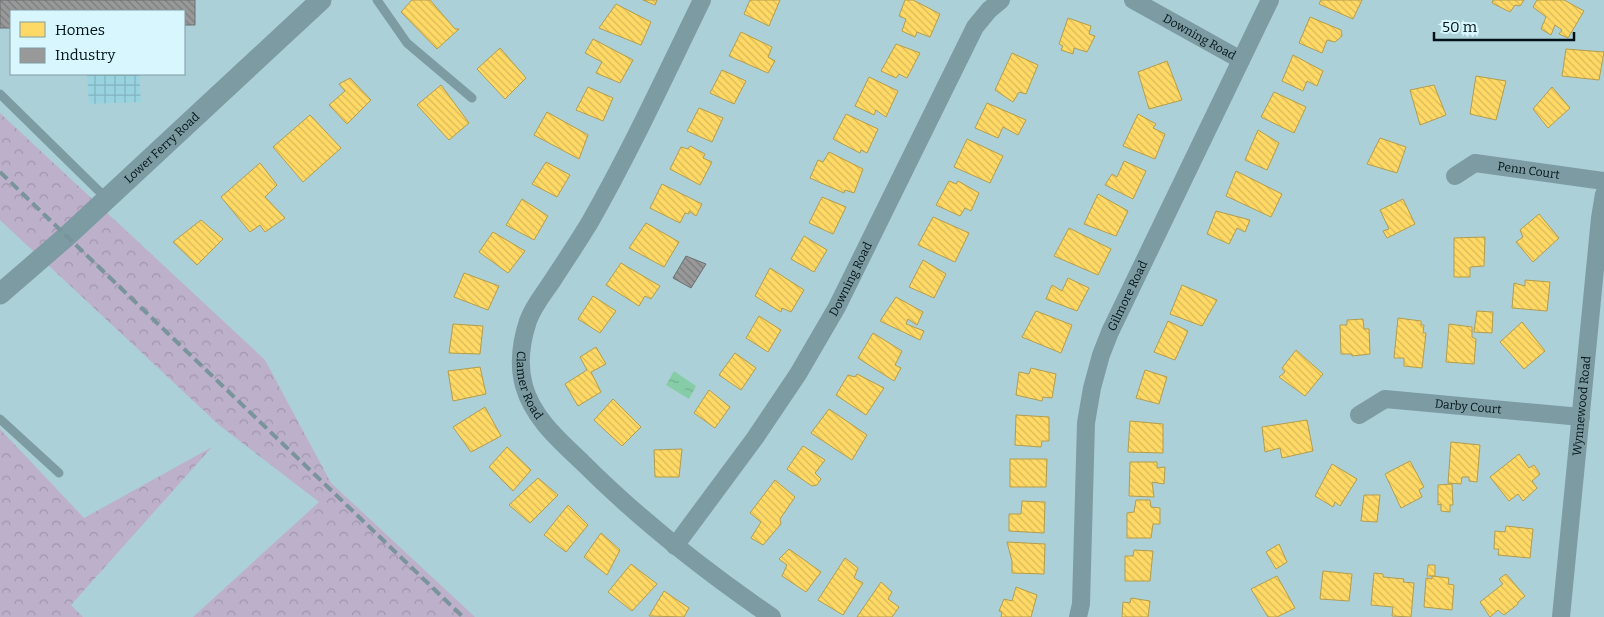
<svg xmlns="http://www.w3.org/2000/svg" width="1604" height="617" font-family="Bitter,serif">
<defs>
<pattern id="industrial-grid" width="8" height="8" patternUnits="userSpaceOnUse" patternTransform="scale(1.25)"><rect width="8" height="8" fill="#99d3e0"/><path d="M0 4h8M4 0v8" fill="none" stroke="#82b4bf"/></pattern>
<pattern id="forest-crowns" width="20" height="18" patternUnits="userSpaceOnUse" patternTransform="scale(1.25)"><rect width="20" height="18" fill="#bdb0cb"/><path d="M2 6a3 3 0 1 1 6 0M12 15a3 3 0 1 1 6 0" fill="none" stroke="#a196ae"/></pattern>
<pattern id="water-ripples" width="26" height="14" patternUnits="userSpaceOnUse" patternTransform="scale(1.25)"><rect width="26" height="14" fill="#86cca7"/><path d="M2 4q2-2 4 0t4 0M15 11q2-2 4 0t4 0" fill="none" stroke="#72ae8f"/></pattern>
<pattern id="homes-back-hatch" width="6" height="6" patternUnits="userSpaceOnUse" patternTransform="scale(1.25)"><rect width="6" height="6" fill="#ffd966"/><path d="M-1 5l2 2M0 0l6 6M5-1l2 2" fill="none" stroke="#d9b958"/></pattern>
<pattern id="industry-back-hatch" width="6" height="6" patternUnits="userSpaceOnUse" patternTransform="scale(1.25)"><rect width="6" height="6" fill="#999"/><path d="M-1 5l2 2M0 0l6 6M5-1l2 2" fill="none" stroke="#7a7b7c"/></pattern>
</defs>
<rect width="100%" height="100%" fill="#acd0d8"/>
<path fill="url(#industrial-grid)" d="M87,74h52l2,28 -52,2z"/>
<path fill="url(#forest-crowns)" d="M0,113l265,247 66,123 144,134h-282l126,-115 -100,-77 -219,-205z
M0,429l84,89 128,-71 -141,158 12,12h-83z"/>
<path fill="url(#water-ripples)" d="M674,371l22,15 -7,13 -23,-14z"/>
<path fill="url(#homes-back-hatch)" stroke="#b29d4e" d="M412,0h18l25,29h4l-22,20 -36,-37z
M643,0h14l-2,5z
M750,0h30l-11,26 -25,-12z
M905,0h8l27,14 -10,23 -13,-5 -2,5 -13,-6 4,-12 -7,-3z
M1321,0h41l-9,19 -34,-15z
M1493,0h31l-4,6 -5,-1 -5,7 -18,-9z
M1537,0h27l20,11 -16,27 -9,-4 3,-4 -7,-5 -4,10 -10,-6 5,-12 -13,-10z
M616,4l35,18 -10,23 -42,-17z
M1310,17l31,13 1,6 -7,6 -8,-2 -5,13 -23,-10z
M1068,18l23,8 -2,8 6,2 -8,16 -13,-4 -1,6 -12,-4 2,-4 -4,-2z
M741,32l31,15 -4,10 7,4 -7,12 -39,-17z
M593,39l40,21 -13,23 -24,-10 6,-11 -17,-9z
M896,44l24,9 -13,25 -8,-4 -3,4 -15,-7z
M500,48l26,30 -21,21 -28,-30z
M1566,49l38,3 -5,28 -37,-4z
M1012,53l26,12 -12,29 -7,-2 -6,10 -18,-12z
M1293,55l30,16 -6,15 -10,-5 -4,10 -21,-10z
M1167,61l15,39 -33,9 -11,-37z
M722,70l24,11 -12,23 -24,-11z
M1476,76l30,5 -10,39 -26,-6z
M869,77l29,14 -12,26 -10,-7 -2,5 -19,-9z
M350,78l21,22 -24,24 -18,-19 16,-14 -6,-7z
M441,85l28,38 -20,17 -32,-35z
M1434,85l12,30 -26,10 -10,-35z
M588,87l25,11 -10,23 -27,-11z
M1552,87l18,21 -22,20 -15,-19z
M1274,92l32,15 -12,26 -33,-16z
M987,103l39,17 -8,15 -15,-8 -5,11 -23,-10z
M699,108l24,10 -11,24 -25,-11z
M547,112l41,23 -9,24 -45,-24z
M846,114l32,15 -11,24 -6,-3 -1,3 -27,-14z
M1138,114l18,10 -3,4 12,6 -10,25 -32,-13z
M310,115l31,33 -38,34 -30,-35z
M1258,130l21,13 -12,27 -22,-10z
M1380,138l26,9 -9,26 -30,-9z
M967,139l36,17 -13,27 -36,-16z
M690,146l15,8 -2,4 9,4 -12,23 -30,-16 11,-22 7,2z
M829,152l34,17 -9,24 -9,-3 -1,3 -34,-15 8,-18 5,2z
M1124,161l22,10 -13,28 -28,-14 7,-11 5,3z
M546,162l24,13 -13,22 -25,-13z
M260,163l17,22 -12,12 20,21 -20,14 -5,-7 -10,7 -29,-35z
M1236,171l46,23 -11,23 -45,-21z
M949,181l7,3 2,-3 21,12 -8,18 -6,-3 -5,8 -24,-11z
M662,184l40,20 -6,12 -7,-5v3l-4,-1 -5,10 -30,-15z
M1098,194l30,17 -12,25 -32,-12z
M822,197l24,10 -13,27 -24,-11z
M522,199l26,17 -14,24 -28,-15z
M1403,199l12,25 -28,14 -4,-7 6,-2 -9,-19z
M1216,211l34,9 -5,12 -8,-4 -8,16 -22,-10z
M1539,214l20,24 -26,24 -17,-20 7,-5 -3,-7z
M933,217l36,16 -14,29 -37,-17z
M201,220l22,19 -26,26 -24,-23z
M646,223l33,19 -15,25 -35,-19z
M1069,228l42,21 -13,26 -44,-19z
M493,232l32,19 -17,22 -29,-21z
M804,236l23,14 -13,22 -23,-13z
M1485,237l-1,29 -14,1v10h-16v-39z
M923,260l23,14 -12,24 -25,-11z
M621,263l39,23 -9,13 -6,-3 -6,10 -33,-21z
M770,268l34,22 -13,22 -9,-4 -1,4 -26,-16z
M464,273l35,13 -11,24 -34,-13z
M1068,278l21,10 -12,23 -31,-12 6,-14 10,6z
M1525,280l25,2 -3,29 -35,-3 2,-25 11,3z
M1182,285l35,15 -15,26 -32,-12z
M593,296l23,15 -16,22 -22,-14z
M896,297l27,15 -6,13 -9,-6 -2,5 18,7 -4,9 -40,-19z
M1036,311l36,14 -11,28 -39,-16z
M1477,311l16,1 -1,21 -18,-1z
M759,316l22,14 -13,22 -22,-14z
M1398,318l23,3v4h3l-1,8h3l-4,35 -18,-2v-8h-10z
M1363,319l1,10h5l1,25 -18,2v-2h-11l-1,-29h7v-5z
M1168,321l20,10 -13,29 -21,-8z
M1522,322l23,29 -21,18 -24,-27z
M453,324l30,2 -3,28 -31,-1z
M1449,324l23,3v10l4,2 -2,25 -28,-2z
M873,333l29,18 -7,14 6,3 -7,13 -36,-23z
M596,347l10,17 -15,8 10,20 -23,14 -13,-22 22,-14 -7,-13z
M1296,350l27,24 -18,22 -26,-19 6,-5 -3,-4z
M735,353l21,15 -15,22 -22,-15z
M480,367l6,27 -33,7 -5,-30z
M1031,368l25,6 -4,24 -9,-1 -1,4 -26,-6 3,-23 10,2z
M1145,370l22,7 -8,27 -23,-6z
M857,374l27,14 -18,27 -30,-20 12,-20 7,2z
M709,390l21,17 -15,21 -21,-15z
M613,399l28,28 -19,19 -28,-26z
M485,407l16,29 -30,16 -18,-25z
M829,409l38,26 -15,25 -41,-27z
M1016,415l33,2v24h-7l-1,6 -26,-2z
M1307,420l6,31 -31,7 -2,-10 -15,4 -3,-25z
M1130,421l33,3v29l-35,-1z
M1451,442l29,3 -3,37 -8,-1v-4h-7l-1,7 -13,-1z
M803,446l22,14 -10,13 6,6 -4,6 -5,1 -25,-17z
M507,447l24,23 -18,21 -24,-24z
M682,449l-3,28h-24l-1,-27z
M1519,454l10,14 5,-3 6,9 -8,7 5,7 -14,13 -5,-7 -9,7 -19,-24z
M1010,459h37l-1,28h-36z
M1410,461l14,26 -5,3 3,7 -21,11 -16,-34z
M1130,462h27v6l8,-1 -1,17 -12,-2 2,15 -25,-1z
M1332,464l25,15 -17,27 -5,-4 -2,5 -18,-11z
M538,478l20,17 -28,28 -21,-18z
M775,480l20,17 -15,22 1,5 -18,21 -12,-7 10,-16 -11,-9z
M1452,484l1,21h-3v7l-9,-1v-7l-3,1v-20z
M1364,495h16l-3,27 -16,-1z
M1136,500h14l1,7 9,1v16h-7l-2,14h-24v-25l7,-1z
M1022,501l23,1 -1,31 -35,-2v-17h12z
M568,505l20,20 -22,27 -22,-17z
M1506,526l27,3 -3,29 -32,-3 1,-6h-5l1,-18 10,1z
M601,533l19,17 -13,25 -23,-18z
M1007,542l38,2 -1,30 -32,-1v-12z
M1279,544l8,18 -11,7 -10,-17z
M789,549l32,23 -15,20 -24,-16 5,-11 -8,-6z
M1134,550l19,1 -3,30h-25v-25h8z
M845,558l13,10 -4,10 9,5 -20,32 -25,-15z
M631,564l26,20 -25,27 -24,-19z
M1428,565h7v11h-8z
M1323,571l29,3 -3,27 -29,-2z
M1374,573l9,1v3l21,2 -1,3 11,1 -3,34 -19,-1 1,-9 -22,-2z
M1506,574l19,22 -7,6v2l-14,11 -6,-5 -8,7 -10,-15 23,-18 -4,-5z
M1277,576l18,32 -18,9h-9l-17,-28z
M1432,576l17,2 -1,6 6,1 -2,25 -28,-3 2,-29 6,1z
M881,582l11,10 -4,7 11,8 -7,10h-35z
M1016,587l21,8 -6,22h-30l1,-5 -3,-1 5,-12 8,2z
M664,591l25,17 -5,9 -35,-1z
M1131,598l19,3 -2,16h-26l1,-15 7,1z"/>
<path fill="url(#industry-back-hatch)" stroke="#6b7072" d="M0,0h195v25h-11v-14h-173v17h-11z
M686,256l20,8 -15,24 -18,-10z"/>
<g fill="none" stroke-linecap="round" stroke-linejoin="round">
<path stroke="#7d9ba2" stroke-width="9" d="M377,0l30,43 65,55
M0,94l107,105
M0,419l59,54"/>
<g stroke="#7d9ba2" stroke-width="18">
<path id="s1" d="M702,0c-36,74 -71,150 -112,222 -11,18 -22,35 -34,53 -9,15 -22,29 -28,46 -7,21 -10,43 -4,65 9,32 35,54 58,76 58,58 123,109 190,155"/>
<path id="s2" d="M1133,0l108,60"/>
<path id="s3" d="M1455,176l20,-13 129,18"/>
<path id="s4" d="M1359,415l26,-16 196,18"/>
<path id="s5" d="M675,546l80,-108 43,-64 39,-67 138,-280 14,-17 12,-10"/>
<path id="s6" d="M1078,617l3,-13 5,-181 6,-35 9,-33 9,-23 160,-332"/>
<path id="s7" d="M1561,617l39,-399 4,-24"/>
</g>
<path stroke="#7d9ba2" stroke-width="21" id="s8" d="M0,294l67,-58 254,-236"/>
<path stroke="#79949b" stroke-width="4" stroke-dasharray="10 5" stroke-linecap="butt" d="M0,172l463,445"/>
</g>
<g text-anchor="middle" stroke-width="5" stroke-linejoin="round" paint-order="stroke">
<g font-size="12" fill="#001217" stroke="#d7f6fd">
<text dy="4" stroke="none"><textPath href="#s2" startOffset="76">Downing Road</textPath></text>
<text dy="4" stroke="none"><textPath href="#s8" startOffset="218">Lower Ferry Road</textPath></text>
<text dy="4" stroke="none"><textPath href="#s3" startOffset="78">Penn Court</textPath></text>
<text dy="4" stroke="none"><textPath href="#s5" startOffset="320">Downing Road</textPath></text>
<text dy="4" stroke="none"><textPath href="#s6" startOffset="329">Gilmore Road</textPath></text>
<text dy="4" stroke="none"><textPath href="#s1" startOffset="432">Clamer Road</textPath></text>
<text dy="4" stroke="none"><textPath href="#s7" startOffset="212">Wynnewood Road</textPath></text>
<text dy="4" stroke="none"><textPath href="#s4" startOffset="114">Darby Court</textPath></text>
</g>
</g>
<rect x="10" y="10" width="175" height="65" fill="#d7f6fd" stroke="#819ba1"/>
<rect x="20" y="22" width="25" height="15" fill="#ffd966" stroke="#819ba1"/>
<text x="55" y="35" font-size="15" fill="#001217">Homes</text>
<rect x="20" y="48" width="25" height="15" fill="#999999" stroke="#819ba1"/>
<text x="55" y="60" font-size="15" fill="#001217">Industry</text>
<path d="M1434 32v8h140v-8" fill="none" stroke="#001217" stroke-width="2.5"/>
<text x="1442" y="32" font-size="15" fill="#001217" stroke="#d7f6fd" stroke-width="4" paint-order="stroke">50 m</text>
</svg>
